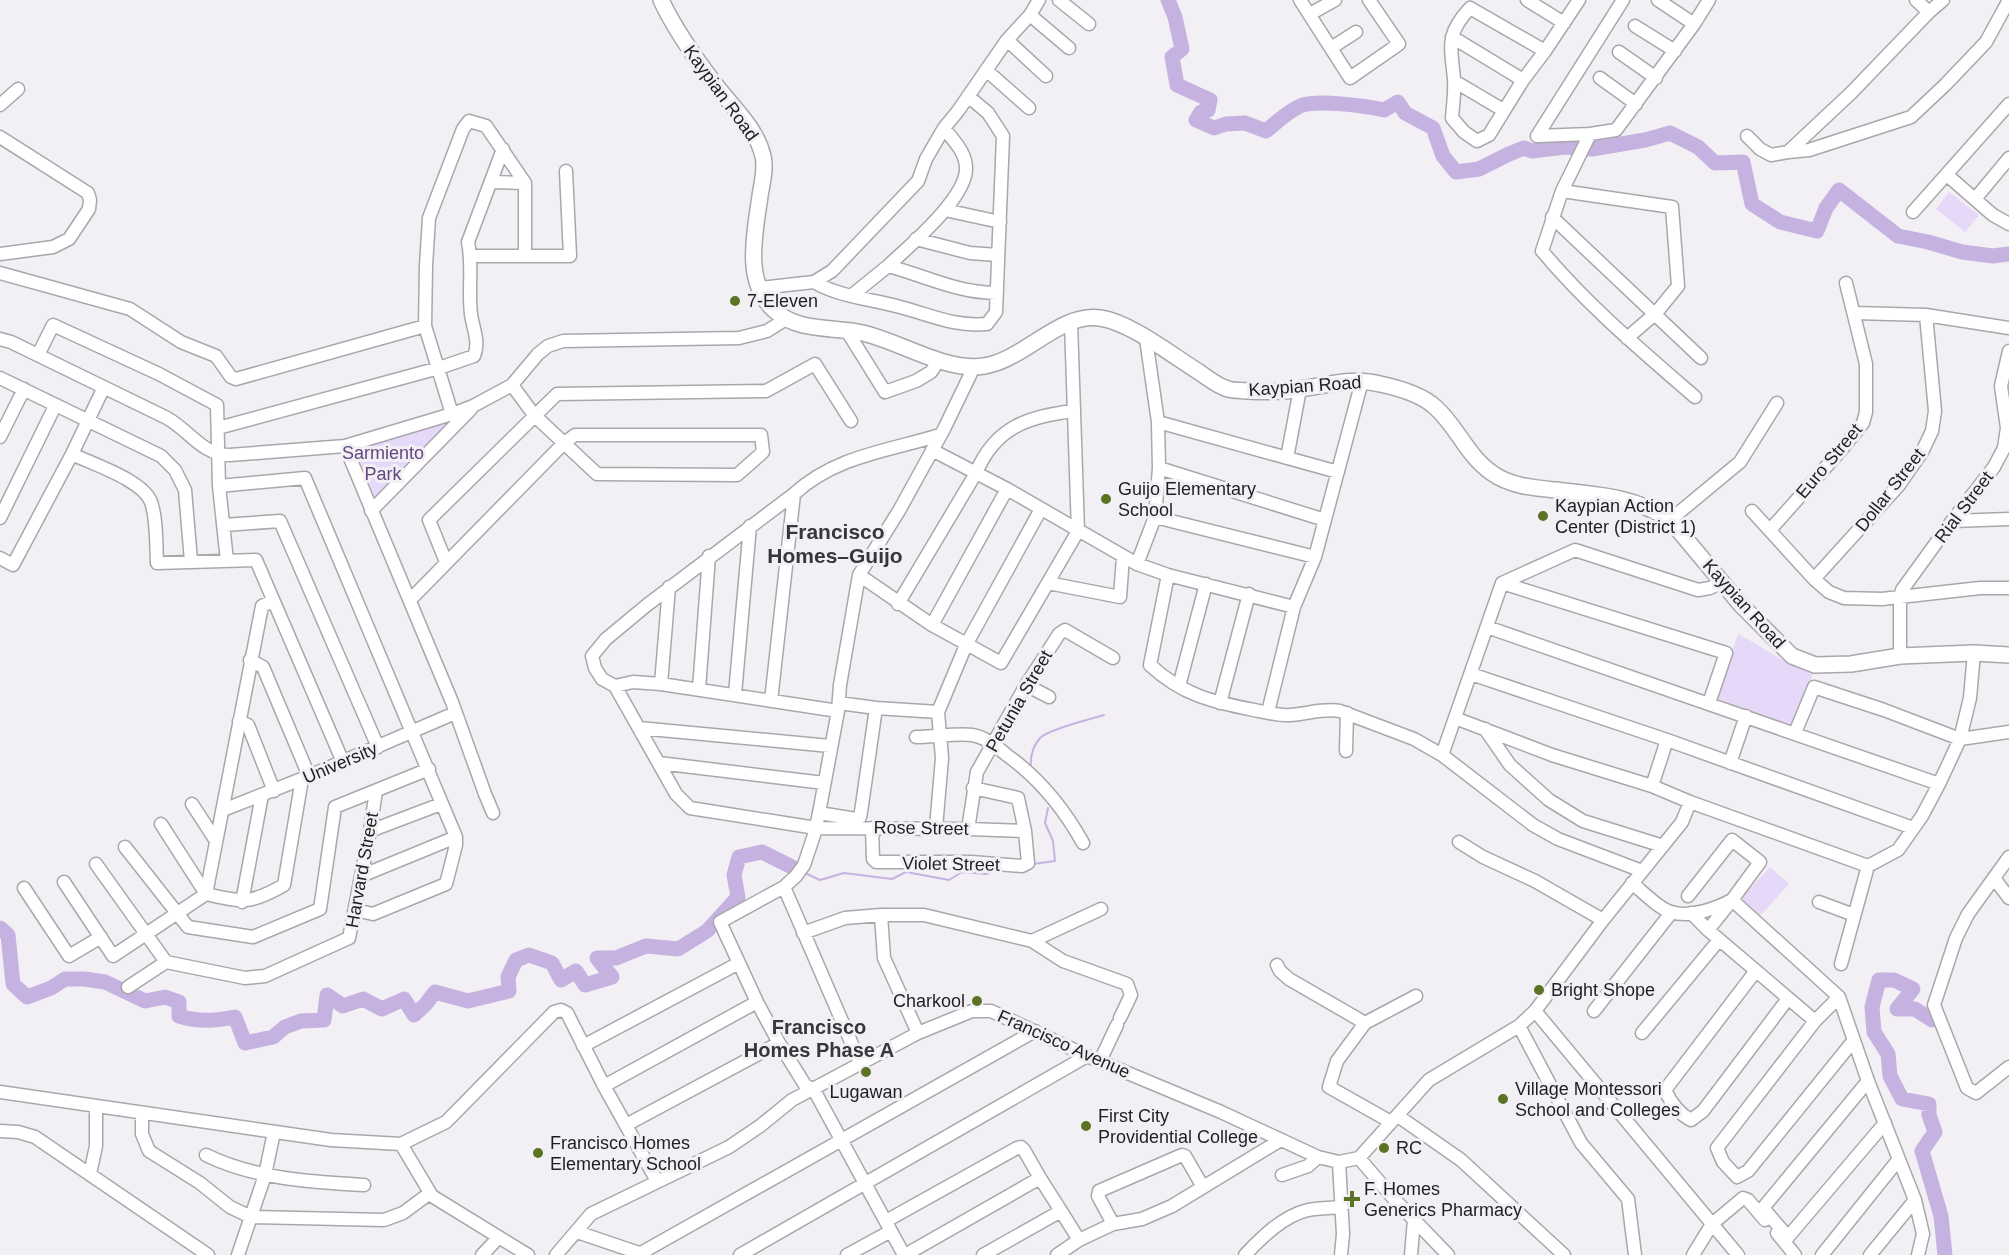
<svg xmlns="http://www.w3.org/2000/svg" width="2009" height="1255" font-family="Helvetica,sans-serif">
<rect width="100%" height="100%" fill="#f2f0f4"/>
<path fill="#e6d8f9" d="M1949,192l30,23 -14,17 -29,-23z
M450,422l-75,76 -19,-48z
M1738,634c25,13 48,31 75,40l-20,53 -77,-29z
M1770,867l19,17 -30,33 -19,-17z"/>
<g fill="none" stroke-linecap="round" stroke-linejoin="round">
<path stroke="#c6b2e0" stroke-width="2" d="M1031,769c-1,-11 1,-22 9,-31 9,-9 51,-19 64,-23
M1033,864l22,-3 -2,-20 -8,-18 3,-15
M805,873l15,7 24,-7 48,6 14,-7 43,8 13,-8 25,2 8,-4"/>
<path stroke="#c6b2e0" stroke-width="15" d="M1168,0l7,17 7,32 -10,8 5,28 33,15 -2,10 -7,2 -5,8 18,8 12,-4 19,-1 21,8c11,-9 21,-19 34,-25 16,-7 66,0 84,4l14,-8 7,11 28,15 10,28 13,16 23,-3 30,-15 15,-6 8,3 33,-4 27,2 53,-9 25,-7 28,14 17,16 28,-1 9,42 28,18 37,9 9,-23 13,-18 59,46 30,6 34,10 31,4 16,-2
M0,928l8,7 5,49 14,13 24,-9 14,-9h19l21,3 40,19 20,-4 14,5v14c19,6 36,5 56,1l10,26 28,-6 12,-10 16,-6 23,-1 3,-25 16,11 20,-7 19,10 22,-10 10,16 11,-10 10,-13 33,9 41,-10 -1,-14 8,-17 13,-5 23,8 9,17 15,-9 9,14 27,-8 -15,-19h19l30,-12 32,3 29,-18 31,-34 -4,-22 5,-18 23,-5 32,16
M1932,1020l-17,-11h-18l16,-20 -19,-9h-15l-7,27 2,25 14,22 2,22 12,23 27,5v11l6,17 -13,19 19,65 4,39"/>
<defs>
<path id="minor" d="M1059,0l30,24
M1300,0l50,78 49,-34 -30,-44
M1527,0l37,23
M1658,0l36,24
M1916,0l13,12 14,-12
M1310,14l25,-14
M1030,15l39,33
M1635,26l40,25
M1452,37l71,43
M1007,40l39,36
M1331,48l25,-16
M1545,51l-75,-43c-25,27 -19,38 -16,71 1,12 -1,26 -2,39l12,14 13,9 12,-6 34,-55 22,-29 34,-51
M1619,52l37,26
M986,70l43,38
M1600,78l36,26
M1454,81l49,29
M0,105l18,-16
M944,128c9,12 22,24 22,40 1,30 -57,78 -78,98 38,10 69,27 109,27
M1590,134l-28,57 -20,60c45,54 100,100 153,146
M1537,136l53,-2 26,-4 78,-106 15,-24
M1537,136l86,-136
M1747,136l13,13 11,6 17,-3 63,-59 78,-81
M0,137l88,56 2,7 -1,9 -20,30 -16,8 -53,7
M1788,152l21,-2 102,-33 34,-32 41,-43 23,-42
M1947,175l46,40 16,9
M491,182l34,1
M1562,191l110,16 6,79 -22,27 -29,25
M1975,199l34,-41
M945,210l55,12
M1913,212l96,-108
M1552,217l149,141
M916,239l54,14 28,2
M471,256h99l-4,-85
M0,273l130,36 51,33 35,14 15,21 5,2 189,-53 27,88
M814,282c26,15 57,17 86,25 31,8 54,20 87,17l9,-12 7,-176 -15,-23 -20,-17
M759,288l55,-6 18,-11 86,-90 8,-22 18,-31 14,-17 49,-71 23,-25 9,-15
M851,296l37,-30
M1855,313l71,2 83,13
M425,326l1,-60 3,-48 34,-89 6,-8 17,5 39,57v73
M847,331l38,61 31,-11 15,-9 8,-12
M0,339l11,3 156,76c23,13 35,37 63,37l115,-9 107,-32 21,-8 39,-21 26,-31 10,-8 15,-5 176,-3 28,-7 19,-12
M1146,339l12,83
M38,355l15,-30 106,49 58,31 2,81 8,75
M0,378l161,78 14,14 10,20 6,71
M218,428l221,-60 35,-12c6,-14 -1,-27 -3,-42 -3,-24 2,-48 -3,-72l35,-93
M0,437l24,-48
M345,446l107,256 33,92 8,19
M932,450l75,39 130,75 31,11 126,32
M72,454c20,10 71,26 79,48 6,17 5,43 6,61l99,-3 87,202
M1287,458l13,-69
M1159,468l166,52
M219,486l86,-8 151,359v8l-10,39 -73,30 -18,-4
M371,511l100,-102
M1752,511l62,68 15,13 15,6 38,1 98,-11h29
M1155,517l160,40
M0,518l55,-112
M1670,520l70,-58 37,-59
M1952,521l57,-2
M224,525l56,-4 98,226
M1770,530l71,-80 22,-27 3,-11v-48l-20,-81
M0,558l13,7 59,-111 32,-67
M446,562l-17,-42 128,-126 209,-3 49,-27 36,57
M1137,564l18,-47 4,-49 -1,-46 180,50
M859,575l73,50 69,38 77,-132 -7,-208
M1168,575l-18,90c32,30 63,37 104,45 11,2 25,6 36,5 17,-1 33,-7 50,-4l74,28 28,16 91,70 25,14 84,32
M1814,579l85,-94 23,-33 10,-21 3,-20 -9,-96
M1048,583l72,14 3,-40
M1502,583l224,70 -17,50
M410,600l154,-157 11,-8h186l2,17 -26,23 -140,-1 -63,-59 -22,-30
M898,604l78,-131c19,-46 53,-57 98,-62
M932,625l75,-136
M1487,627l452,157
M1900,656v-59l2,-7 50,-69 42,-54 10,-19 3,-20 -6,-42 8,-35
M250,660l13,7 46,109
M1471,674l196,66 246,88
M661,684l8,-97
M1026,685l23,12
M615,686l61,108 14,14 126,20 152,1 57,2
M1179,686l27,-102
M699,689l10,-133
M735,694l15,-168
M771,701l23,-207
M1220,703l29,-109
M876,708l62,4 28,-67 75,-136
M838,711l-177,-27 -28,-2 -18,4 -13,-7 -7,-11 -3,-12 14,-17 41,-34 147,-111c41,-38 94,-43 146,-59
M1268,712l26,-105 21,-50 47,-176
M1455,718l97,37 100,31 38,16 178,64
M239,721l9,4 26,66
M639,728l191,18
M1485,729l25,36 39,35 34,21 80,25
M1795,733l19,-46 70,23 76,29 49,-7
M916,737c16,0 42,-4 56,-2 14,2 26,13 36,21 32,23 56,53 75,87
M1346,751l1,-38
M1442,755l60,-172 73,-33 123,40 12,-2 13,-6
M659,763l165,20
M1730,763l16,-47
M1652,786l15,-46
M192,804l24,37
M223,810l86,-34 146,-63
M819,813l37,6 4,-2 1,-5 15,-104 -37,-5
M161,824l45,70
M872,828l1,31 3,3h95l51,4 6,-3 -3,-32 -7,-33 -45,-10
M936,828l6,-70 -4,-46
M968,829l9,-57 49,-87 33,-51 6,-4 48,28
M370,831l71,-27
M1459,842l24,15 52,24 68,39
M125,847l63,80 65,10 67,-28 15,-102 94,-38
M2009,857l-41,57 -12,24 -22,67 33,83 9,5 33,-26
M96,864l70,98 79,16 20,-2 84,-38 21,-107 6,-40
M361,876l95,-39
M1994,878l15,20
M64,882l49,74 93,-62
M1632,883c10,8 27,26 39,29 19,6 44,-3 61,-12l-24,30 -17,-17
M784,887l77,178
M24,888l45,68 32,-19
M206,894l56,-288 11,-5
M206,894c37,8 43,11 78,-9l18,-106
M1688,896l44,-56 28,22 -28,38 107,97 29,84 47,119 8,34 -5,21
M242,902l20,-107
M1819,902l35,13
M1101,909l-69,32 31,20 64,23 4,11 -11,23
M881,915l3,43 34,75
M1708,930l107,91
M803,933l42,-15 36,-3h43l108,26
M1841,964l27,-98 30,-16 24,-34 17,-32 21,-45 10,-41 4,-45
M1277,965l3,6 9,8 76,44
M1755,972l-90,118c6,13 14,24 26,30l12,-9 84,-111
M128,987l38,-25
M1839,997l-24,24 -98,127 6,14 14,15 11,-6 106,-131
M1535,1011l203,244
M1594,1011l77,-98
M1519,1026l62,117 47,56 7,56
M1642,1033l77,-93
M583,1046l156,-83
M1100,1061l17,-36
M1868,1081l-105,127 25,29 97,-114
M604,1086l153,-84
M0,1092l331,48 70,4 31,52 96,59
M142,1114v20l7,17 51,32 30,24 21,10 133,3 19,-7 27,-20
M1398,1116l63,44 103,95
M1391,1122l-62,-35 8,-26 28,-38 51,-27
M626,1125l153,-82
M0,1131l18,1 17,5 173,118
M401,1144l45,-22 108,-110 7,-2 6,3 37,73 53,95
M206,1155c49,24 105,27 158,30
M1359,1158l35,41 54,56
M1339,1162l4,72 -2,21
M90,1174l6,-28v-39
M1282,1175l26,-9 10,-9
M886,1221l131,-73 4,-1 3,3 16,28
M1113,1224l-15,-28 1,-5 83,-36 3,1 18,31
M577,1232l68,23
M1777,1233l18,22
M641,1253l394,-222
M238,1255l27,-80 9,-43
M482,1255l17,-18
M556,1255l35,-41 138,-67 31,-21 32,-26 126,-67 54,-22h19l96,45 134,56 97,45 21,5 20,-4 70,-78 90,-54 16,-15 68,-91 79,-98 8,-20
M740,1255l347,-199
M847,1255l44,-24
M904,1255l-90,-165 -9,-5 -26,-42 -22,-41 -37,-80 64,-35 12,-11 8,-11 11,-33 4,-19 19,-102 2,-26 19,-110 41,-66 44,-80 30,-62
M905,1255l135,-77 21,33
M983,1255l78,-44 18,29
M1057,1255l22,-15 34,-16 29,-5 30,-13 107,-65
M1245,1255c17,-18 38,-39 63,-45 11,-2 23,-2 34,-3
M1411,1255l3,-35
M1693,1255l19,-31 31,-26 5,2 17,20
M1822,1255l77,-96
M1870,1255l45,-55"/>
<path id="major" d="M661,0c14,30 34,58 54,84 17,23 41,43 48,72 3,13 -1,27 -3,40 -5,37 -17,85 14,114 25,23 59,16 89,23 38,9 83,39 121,33 40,-6 76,-54 116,-48 30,4 73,38 99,54 9,6 18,14 29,17 6,2 13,1 20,2 17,1 36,1 53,-2 27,-4 52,-12 79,-5 19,4 41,10 55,23 22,19 32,49 57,66 18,13 42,15 63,17 43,5 79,6 115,30l71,85 51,51 23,9 36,-1 49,-8 74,-3 35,2"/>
</defs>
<use href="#minor" stroke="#a9a7ab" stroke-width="15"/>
<use href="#major" stroke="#a9a7ab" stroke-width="18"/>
<use href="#minor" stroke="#fff" stroke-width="12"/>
<use href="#major" stroke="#fff" stroke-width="15"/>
</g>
<g fill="#5b7324" stroke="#f2f0f4" stroke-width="2">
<circle cx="735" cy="301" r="6"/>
<circle cx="1106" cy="499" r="6"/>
<circle cx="1543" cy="516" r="6"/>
<circle cx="1539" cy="990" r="6"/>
<circle cx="977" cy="1001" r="6"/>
<circle cx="866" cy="1072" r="6"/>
<circle cx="1503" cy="1099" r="6"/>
<circle cx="1086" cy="1126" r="6"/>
<circle cx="1384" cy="1148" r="6"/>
<circle cx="538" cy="1153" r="6"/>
<path d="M1349 1190h6v6h6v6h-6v6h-6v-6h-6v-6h6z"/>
</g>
<g text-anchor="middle" stroke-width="6" stroke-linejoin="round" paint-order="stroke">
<g font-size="18" fill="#1f1e20" stroke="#f2f0f4">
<text transform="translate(721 93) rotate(54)" y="6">Kaypian Road</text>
<text transform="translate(1305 386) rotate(-4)" y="6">Kaypian Road</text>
<text transform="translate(1829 461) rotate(-50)" y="6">Euro Street</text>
<text transform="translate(1890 490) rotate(-52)" y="6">Dollar Street</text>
<text transform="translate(1964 507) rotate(-53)" y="6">Rial Street</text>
<text transform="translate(1744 604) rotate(48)" y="6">Kaypian Road</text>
<text transform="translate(1019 701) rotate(-60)" y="6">Petunia Street</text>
<text transform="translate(340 763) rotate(-23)" y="6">University</text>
<text transform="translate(921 828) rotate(1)" y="6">Rose Street</text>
<text transform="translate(951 864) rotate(1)" y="6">Violet Street</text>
<text transform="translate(362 870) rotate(-80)" y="6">Harvard Street</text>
<text transform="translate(1064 1044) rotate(24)" y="6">Francisco Avenue</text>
</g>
<g font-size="18" fill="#1f1e20" stroke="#f2f0f4" text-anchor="start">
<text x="747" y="307">7-Eleven</text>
<text x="1118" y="495">Guijo Elementary<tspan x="1118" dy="21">School</tspan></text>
<text x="1555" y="512">Kaypian Action<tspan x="1555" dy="21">Center (District 1)</tspan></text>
<text x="1551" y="996">Bright Shope</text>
<text x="965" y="1007" text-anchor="end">Charkool</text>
<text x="1515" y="1095">Village Montessori<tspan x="1515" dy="21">School and Colleges</tspan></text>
<text x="866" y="1098" text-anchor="middle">Lugawan</text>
<text x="1098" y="1122">First City<tspan x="1098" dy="21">Providential College</tspan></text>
<text x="550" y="1149">Francisco Homes<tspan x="550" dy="21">Elementary School</tspan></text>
<text x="1396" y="1154">RC</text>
<text x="1364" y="1195">F. Homes<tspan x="1364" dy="21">Generics Pharmacy</tspan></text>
</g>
<g font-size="18" fill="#624781" stroke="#f2f0f4">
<text x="383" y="459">Sarmiento<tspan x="383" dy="21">Park</tspan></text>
</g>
<g font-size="20" font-weight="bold" fill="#38363a" stroke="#f2f0f4">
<text x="819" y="1034">Francisco<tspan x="819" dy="23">Homes Phase A</tspan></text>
</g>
<g font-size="21" font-weight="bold" fill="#38363a" stroke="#f2f0f4">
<text x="835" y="539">Francisco<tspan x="835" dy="24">Homes–Guijo</tspan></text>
</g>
</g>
</svg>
